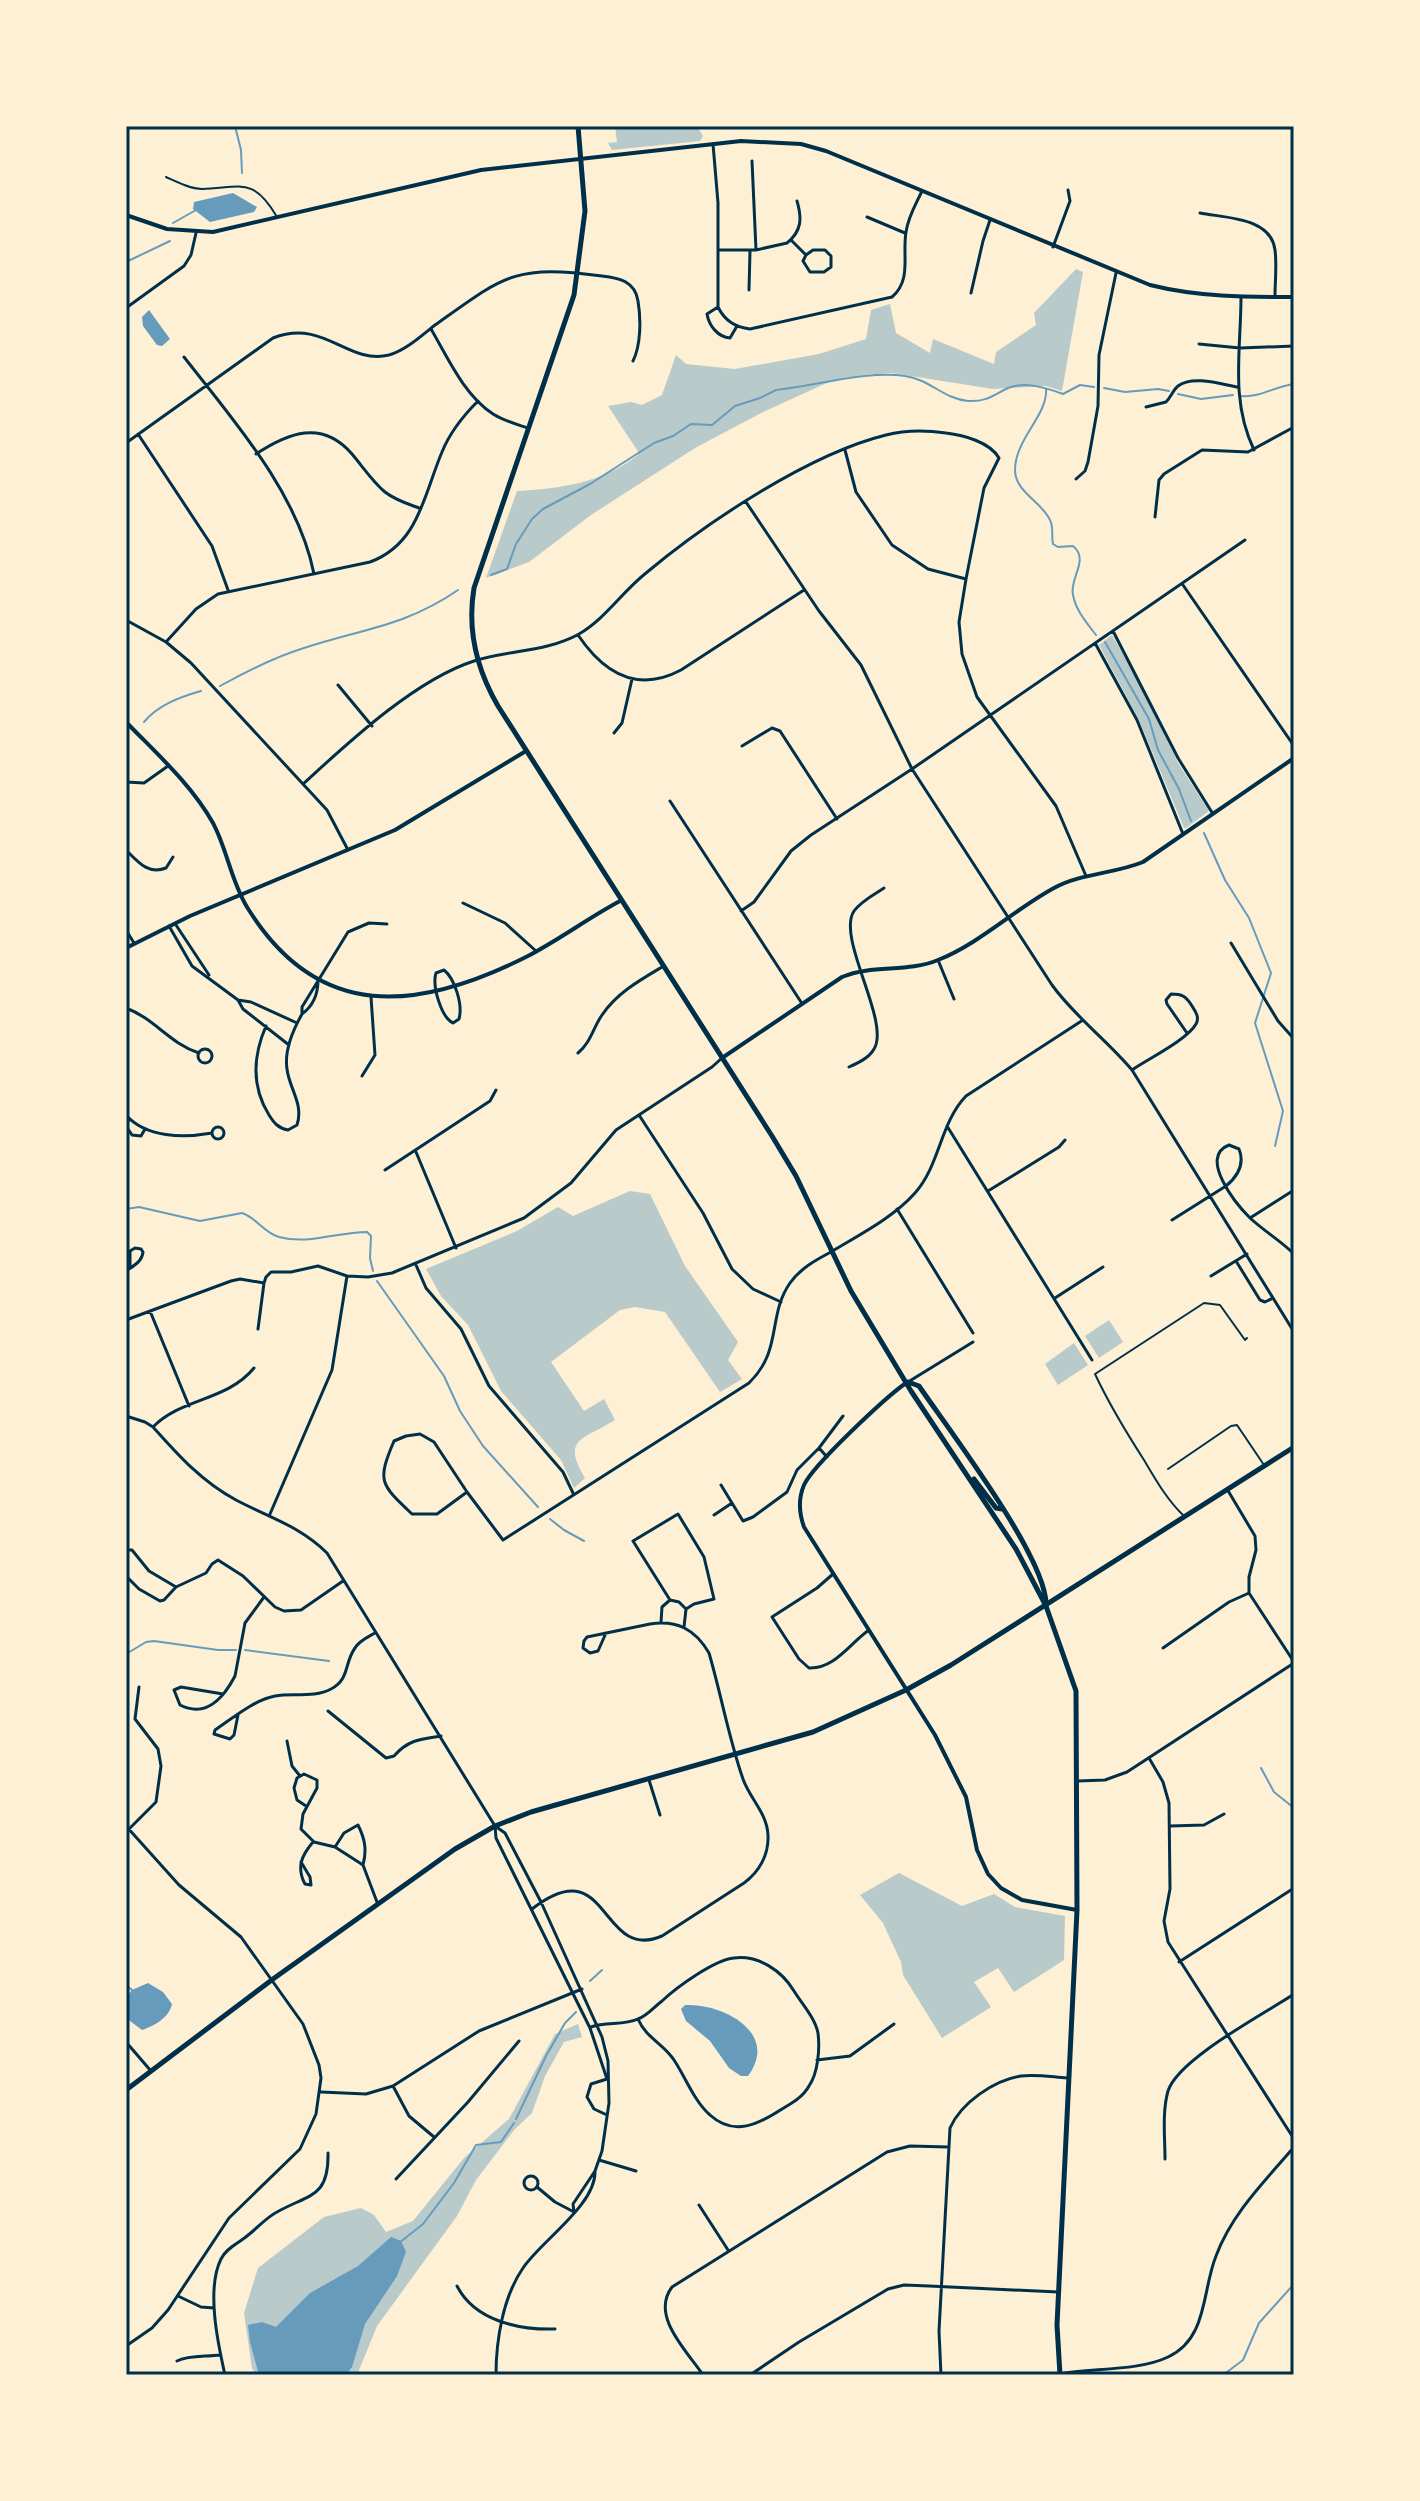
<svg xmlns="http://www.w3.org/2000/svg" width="1420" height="2501" font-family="'Fira Sans Condensed',sans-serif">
<rect width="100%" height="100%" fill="#fdf0d5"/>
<path fill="#b9caca" d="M615,126h82l6,10 -3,5 -88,9 -4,-7 9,-1z
M1076,269l7,3 -21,119 -16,-5 -53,3 -101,-16 -31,2 -30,6 -68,31 -68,36 -104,67 -62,47 -43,16 31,-87c44,-2 87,-9 121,-36l1,-2 -31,-47 23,-4 11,3 20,-10 14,-40 10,9 49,5 84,-15 47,-15 5,-29 19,-6 6,29 34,20 3,-14 61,25 2,-12 40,-27 -2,-12z
M1112,635l26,45 40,83 31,48 -23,17h-2l-45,-108 -40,-75z
M630,1191l20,3 35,72 53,76 -10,18 14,19 -22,13 -55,-80 -30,-5 -15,3 -69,52 33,49 20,-12 11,21c-32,20 -54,18 -30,58l-11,10 -13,-28 -60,-69 -33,-66 -27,-29 -15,-27 91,-38 41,-24 15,9z
M1109,1320l14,22 -24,16 -14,-22z
M1074,1343l14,22 -30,20 -13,-21z
M899,1873l63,33 32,-12 21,13 50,9 -1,44 -50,32 -16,-24 -24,14 17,25 -49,31 -39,-63 -2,-13 -18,-39 -23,-28z
M578,2024l4,13 -18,5 -19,34 -13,37 -18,17 -38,50 -19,36 -80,110 -20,49h-101l-4,-7 -8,-55 14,-45 66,-51 37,-9 13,7 12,17 27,-11 51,-63 45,-39 46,-85z"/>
<path fill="#669bbc" d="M233,193l24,14 -3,5 -44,10 -17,-13 1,-7z
M149,310l21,29 -8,7 -5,-1 -14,-19 -1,-9z
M148,1983l15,9 9,12c-3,14 -18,22 -30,26l-16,-12v-21l6,-7z
M685,2005c38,-2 95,28 63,71h-7l-12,-8 -19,-27 -24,-20 -5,-12z
M391,2237l10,4 5,11 -9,24 -32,48 -13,43 -6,8h-87l-9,-33 -2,-17 14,-3 14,5 34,-34 48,-27z"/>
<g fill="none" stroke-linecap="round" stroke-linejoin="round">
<path stroke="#669bbc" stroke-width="2" d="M235,126l6,24 1,23
M173,223l23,-13
M126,262l44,-21
M1104,388l21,4 33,-3 11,2
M1046,389c2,26 -31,50 -31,81 0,22 27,32 35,50 4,7 1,16 3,24l5,3 15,-1c17,14 -4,32 0,49 3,16 14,28 23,40
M1178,394l23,5 32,-4
M1242,396c17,2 34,-10 52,-12
M491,575l16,-6 9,-25 16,-25 11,-10 47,-25 64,-41 19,-7 18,-12 21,1 23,-19 25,-8 16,-8c39,-4 93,-20 129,-14 24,3 39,23 63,25 19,1 25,-6 40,-13 17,-7 39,0 55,6l17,-9 14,2
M1105,642l44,77 9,31 21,39 12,32
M220,686c27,-15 55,-29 84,-38 58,-19 102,-22 154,-58
M144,722c14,-17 36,-25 57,-31
M1204,833l21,47 24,38 22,55 -16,50 28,88 -8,35
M126,1209l13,-2 61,14 42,-8c15,5 21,19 37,24 30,8 58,-5 88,-5l4,4 -1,22 3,13
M377,1281l67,95 16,35 23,35 55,61
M550,1519l14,11 20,11
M245,1650l84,11
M126,1654l20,-12 8,-1 64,9h18
M1261,1768l13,24 20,16
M590,1981l12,-11
M126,1985l6,5
M516,2119l30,-63 19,-33 11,-11
M399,2243l24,-19 31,-41 22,-38 25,-3 13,-19
M1223,2375l20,-15 16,-37 35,-39"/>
<path stroke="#003049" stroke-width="2" d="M166,177c11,5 24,12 36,12 39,-1 51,-13 75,28
M1168,1469l63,-43 6,-1 27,40
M1184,1516c-17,-16 -28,-36 -40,-56 -18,-28 -35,-56 -49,-86l109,-71 16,2 25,35 2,-2"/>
<path stroke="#003049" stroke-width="3" d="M713,144l5,59v104c7,14 17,20 32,22l142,-32c20,-17 10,-42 14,-65 2,-15 10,-28 16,-41
M752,161l4,89
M1200,213c25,5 71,4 75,37 2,15 0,31 0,46
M867,217l38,16
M791,240l15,15 -3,6 7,11h14l7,-5v-11l-6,-6h-12l-7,5
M1053,247l17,-46 -2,-11
M718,250h38l31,-7c15,-12 15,-25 10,-42
M749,290l1,-39
M971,293l12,-52 7,-21
M1241,297c0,53 -11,103 13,153
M718,307l-11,7c2,12 11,23 23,24l7,-12
M126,308l58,-42 7,-11 5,-22
M431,329c17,29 33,66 62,85 11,7 23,10 35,14
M1199,344l41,4 54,-2
M184,357c50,64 114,136 130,217
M1146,407l20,-5c5,-5 7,-12 12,-16 14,-11 43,-2 59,1
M138,434l74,112 16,44
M126,443l147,-105c51,-20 74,27 116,17 17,-5 32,-19 46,-30 69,-49 79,-61 167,-49 17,2 33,5 36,25 3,18 3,44 -5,60
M845,450l11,42 36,53 36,24 38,10
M256,454c32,-21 66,-35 96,0 11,13 20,27 33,38 10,8 23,12 34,16
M1076,479l9,-8 3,-9 10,-56 1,-51 17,-82
M746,502l73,109 42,54 51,104 140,216c23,32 55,55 80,85l162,262
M1155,517l4,-37 5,-6 38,-24 46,2 46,-25
M1183,585l111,161
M126,620l40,22 25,21 136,147 21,40
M1113,631l65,127 35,56
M578,635c25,37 58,59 103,35l123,-80
M166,642l30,-33 22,-15 152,-32c49,-18 54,-68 72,-110 8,-20 21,-36 36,-51
M1095,643l42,77 46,114
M338,685l34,41
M614,733l8,-10 10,-44
M742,746l30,-18 8,3 57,88
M126,782l18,1 24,-17
M303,784c46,-42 112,-104 171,-123 34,-11 73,-9 105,-27 26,-15 43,-42 67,-61 61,-51 163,-119 240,-138 19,-5 40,-5 60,-2 17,2 44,9 53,25l-15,30 -18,91 -7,43 3,32 15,43 79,109 30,70
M670,801l131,201
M126,850c12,12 22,25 40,18l7,-11
M463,903l42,20 31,28
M741,911l13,-9 37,-51 20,-16 101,-66 333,-229
M176,925l33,50
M169,926l23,40 46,34 5,9 46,36
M126,930l8,13
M1231,943l47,78 16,18
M938,960l16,39
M444,970c11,9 19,35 15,49l-6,4c-12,-6 -21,-37 -17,-50z
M238,1000l13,2 46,21
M126,1008c29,11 43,35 73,45
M302,1014c11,-8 16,-21 16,-34
M266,1026c-13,30 -15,60 3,89 5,8 9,13 19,15l9,-5c7,-21 -8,-37 -10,-56 -3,-19 6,-39 15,-55v-7l46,-75 21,-9 18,1
M198 1056a7 7 0 1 1 14 0a7 7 0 1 1-14 0Z
M578,1053c13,-11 15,-25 24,-38 15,-22 38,-35 60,-48
M849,1067c9,-4 20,-9 25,-18 17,-27 -38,-111 -20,-138 7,-10 21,-17 30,-23
M1132,1070c16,-11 55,-30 64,-46 4,-7 -1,-13 -4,-18 -6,-10 -10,-12 -21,-12l-5,6 1,4 20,29
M362,1076l13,-21 -4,-58
M126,1115c20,23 58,23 86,18
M639,1115l64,98 29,56 21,20 28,13
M129,1119l-3,7 6,9 9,1 4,-7
M947,1126l145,234
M212 1133a6 6 0 1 1 12 0a6 6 0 1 1-12 0Z
M416,1152l40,96
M385,1170l105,-69 6,-11
M988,1191l71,-44 6,-7
M897,1209l76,124
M1250,1218l44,-28
M1172,1220l54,-34c12,-10 19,-22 13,-37l-10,-4c-31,12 7,59 21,73 14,13 31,23 44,36
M1236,1261l24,39 5,2 8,-4
M416,1265l10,23 35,41 28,57 74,86 10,21
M126,1271c7,-5 16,-9 17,-19l-2,-3 -6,-1 -5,3v17
M1211,1276l36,-22
M1055,1298l48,-31
M150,1311l39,95
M126,1320l105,-39 9,-2 24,4
M258,1329l6,-46 2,-6 5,-5h20l27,-6 29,10 21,1 24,-4 132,-55 47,-35 45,-53 96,-63 10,-9
M908,1382l65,-40
M126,1416l19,6 8,5c25,28 49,55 83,73 32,17 64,26 91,53l168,273 1,12 94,190 17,51
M153,1427c28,-29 74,-26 101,-59
M819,1448l24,-32
M721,1485l22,36 10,-4 34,-25 10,-22 22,-22 8,9
M1227,1489l28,47 1,14 -7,27v16l45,69
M467,1492l-30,22h-25c-32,-30 -35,-33 -18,-73l12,-5 14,-2 14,8 33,50 36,48 246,-157c34,-33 18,-67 41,-100 10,-14 24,-22 39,-30 28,-17 64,-35 86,-60 25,-28 25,-70 51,-97l117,-76
M126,1498v7
M270,1514l62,-144 15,-94
M714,1515l18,-12
M126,1550h6l17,21 27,16
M833,1574l-16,14 -45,29 27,42 10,9c26,1 41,-25 60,-38
M126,1576l13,13 21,12 4,-1 12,-13 30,-14 6,-9 6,-4 25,16 32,31 9,4 17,-1 42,-29
M670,1600l-37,-59 45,-27 26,43 10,42 -20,5 -8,5
M661,1622l1,-15 8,-7 9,2 7,7 -2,18
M1163,1648l66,-46 20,-9
M223,1694l-42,-7 -7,3 6,15c26,13 43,-6 55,-29l10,-53 19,-26
M328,1711l58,47 8,-2c14,-16 26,-17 47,-20
M238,1715l-4,20 -4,4 -16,-5 1,-4c18,-12 39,-30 60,-34 17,-3 40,2 56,-7 19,-10 13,-26 24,-41 4,-7 13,-11 20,-15
M287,1741l5,25 8,10
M1149,1758l14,24 6,21 1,86 -6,32 4,21 126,197
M649,1780l11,35
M1078,1781l27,-1 22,-8 167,-109
M306,1806l-9,-6 -3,-12 3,-10 7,-4 13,6v8l-14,26 -2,15 13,13 21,5 28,18 14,37
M126,1826l53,59 62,52 62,87 16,41 2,13 -5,36 -16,35 -71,69 -61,92 -16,18 -26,18
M495,1826l10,7 36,69 61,135 6,24 1,42 -7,48 -7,20
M1170,1826l34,-1 20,-11
M126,1832l30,-30 5,-36 -3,-17 -23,-30 4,-32
M335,1847l9,-14 14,-8c7,14 9,25 5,40
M301,1862l9,15 1,8 -6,-1c-9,-17 -3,-29 8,-42
M532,1909c78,-61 67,54 130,27l82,-53c15,-11 25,-28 24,-48 -1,-22 -18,-36 -25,-56 -14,-40 -22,-85 -34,-126 -14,-24 -32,-33 -59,-29l-63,13 -3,4 -1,7 7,5 8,-2 8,-18
M1179,1962l115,-74
M591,2027c15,-6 32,-1 47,-8 9,-3 16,-12 24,-18 15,-14 52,-41 72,-43 25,-3 48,13 60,33 8,13 21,27 24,42 2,16 0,40 -9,53 -6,11 -17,17 -27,23 -23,15 -48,28 -72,6 -16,-14 -24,-37 -36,-55 -10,-16 -28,-22 -36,-41
M126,2042l25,29
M817,2060l33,-4 44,-32
M607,2079l-16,5 -4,13 7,12 13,6
M393,2086l16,30 25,21
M321,2092l45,2 27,-8 86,-55 103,-42
M1165,2159c0,-21 -3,-47 3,-68 10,-32 96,-77 126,-97
M599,2160l37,11
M524 2183a7 7 0 1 1 14 0a7 7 0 1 1-14 0Z
M396,2179l72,-77 51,-61
M537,2187l18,15 19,10
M699,2205l29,45
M457,2286c18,35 62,44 98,43
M178,2296l23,11 13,1
M177,2361c12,-6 29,-4 43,-6
M1060,2374c32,-6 79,-3 108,-17 40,-18 34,-67 48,-101 16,-43 49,-75 78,-109
M225,2375c-7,-31 -19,-86 -4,-116 5,-10 14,-14 22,-20 12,-8 22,-21 34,-27 32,-18 52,-14 51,-59
M496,2375c0,-35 7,-78 27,-107 19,-28 73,-63 72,-97l-22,33 1,8
M703,2375c-16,-24 -53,-59 -31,-88l215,-135 23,-6 38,1
M750,2375l49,-33 89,-53 16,-4 25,1 129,6
M941,2375l-2,-44 11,-203c11,-25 44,-48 71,-52 15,-2 31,1 46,2"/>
<path stroke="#003049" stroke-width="4" d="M126,215l41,14 46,3 268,-62 260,-29 60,3 25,7 324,134c48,12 95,12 144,12
M126,722c30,31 65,62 87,101 14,26 18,58 34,84 71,116 171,104 279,50 33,-17 62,-39 94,-56
M126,948l64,-32 205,-86 131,-79
M722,1058l120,-81c31,-13 65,-4 96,-17 41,-16 77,-51 116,-72 27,-15 60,-14 89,-26l151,-104
M906,1383c-20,14 -93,82 -102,102 -6,14 -5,28 0,42l131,208 31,62 11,53 11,24 13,14 21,12 55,10"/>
<path stroke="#003049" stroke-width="5" d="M126,2090l147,-111 182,-130 40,-23 36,-14 282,-80 93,-42 45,-25 343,-218"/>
<path stroke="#003049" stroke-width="5" d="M578,126l7,85 -11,84 -100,293c-7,42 3,82 24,118l274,430 24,40 55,115 60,100 105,158 30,57 30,85 1,219 -20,415 3,50
M908,1382l11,4c30,44 128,172 127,219
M974,1479l22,29 6,1"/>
<path stroke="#657d81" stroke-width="2" d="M126,126h2"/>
</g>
<rect width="1420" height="2501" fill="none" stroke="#fdf0d5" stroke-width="256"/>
<rect x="128" y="128" width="1164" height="2245" fill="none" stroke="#003049" stroke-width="3"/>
</svg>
